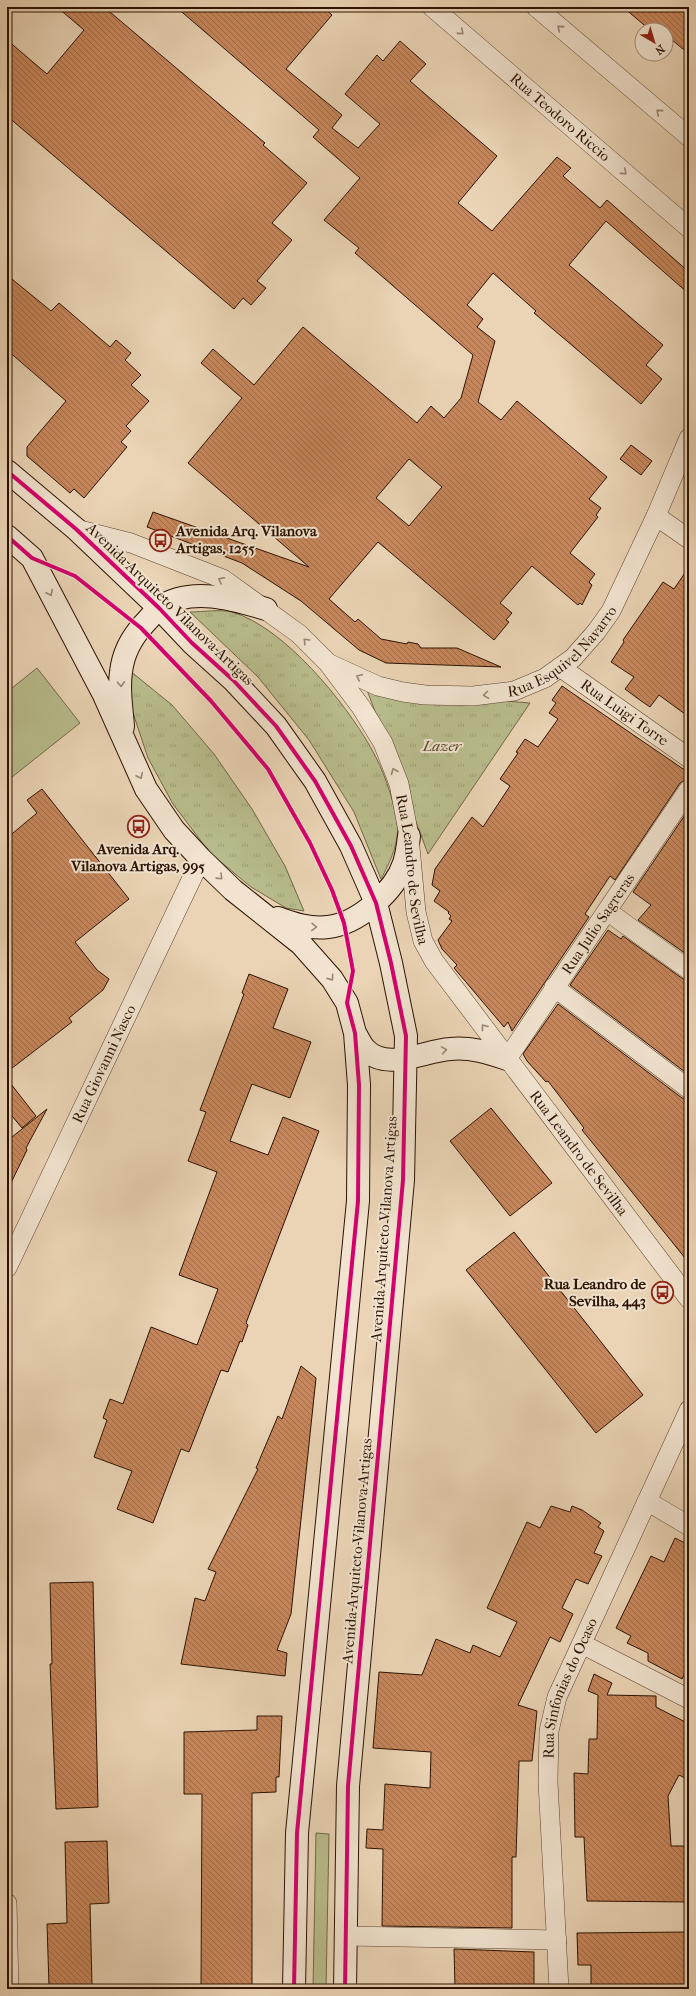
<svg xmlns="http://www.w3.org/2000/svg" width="696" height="1996" font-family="'IM FELL French Canon',serif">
<defs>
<pattern id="park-tufts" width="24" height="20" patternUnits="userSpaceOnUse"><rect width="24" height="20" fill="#b8bc8c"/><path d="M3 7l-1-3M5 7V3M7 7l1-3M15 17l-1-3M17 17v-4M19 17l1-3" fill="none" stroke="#9ea177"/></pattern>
<pattern id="building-back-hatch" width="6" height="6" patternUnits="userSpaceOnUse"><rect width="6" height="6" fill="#c7875c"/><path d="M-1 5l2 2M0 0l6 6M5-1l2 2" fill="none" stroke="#a26d4a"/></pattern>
</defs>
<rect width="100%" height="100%" fill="#ead4b5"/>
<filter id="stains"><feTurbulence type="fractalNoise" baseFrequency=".005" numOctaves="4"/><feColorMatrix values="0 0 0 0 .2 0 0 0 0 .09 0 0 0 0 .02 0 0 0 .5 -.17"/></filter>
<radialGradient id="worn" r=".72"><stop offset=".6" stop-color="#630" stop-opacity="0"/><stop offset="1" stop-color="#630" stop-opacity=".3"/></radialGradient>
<path fill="#b8bc8c" stroke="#726746" d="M37,668l43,55 -73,58v-89z
M316,1833l13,1 -3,155h-13z"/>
<path fill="url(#park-tufts)" stroke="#726746" d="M190,612c13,0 30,-3 42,0 52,15 113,90 139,136 12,21 22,49 26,74 3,20 -7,40 -16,57l-27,-67 -45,-72 -51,-63z
M129,670l43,35 42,49 38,55 33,57 19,45 -18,-3 -35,-21 -41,-34 -37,-49 -25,-46 -16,-48z
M367,690l163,13 -102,151z"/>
<path fill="url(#building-back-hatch)" stroke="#2c1200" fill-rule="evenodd" d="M57,7h47l161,136 -2,2 44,38 -35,40 20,17 -35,41 9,7 -15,17 -8,-7 -9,11 -227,-193v-76l40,34 37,-44z
M176,7h147l9,8 -46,54 56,46 -10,13 26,20 22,-24 -35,-30 32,-39 6,6 17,-20 26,23 -16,17 87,75 -39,47 34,28 65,-74 14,11 -8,8 37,32 7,-8 82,72v22l-83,-73 -37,44 94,80 -17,20 16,14 -21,25 -107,-91 2,-2 -43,-38 -26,32 16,14 -6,8 18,14 -17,61 23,18 16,-19 90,76 -18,22 12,9 -5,7 2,2 -28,36 25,21 -6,8 3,3 -10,20 -2,-2 -2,2 -46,-39 -32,37 12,10 -6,7 3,2 -15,18 -116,-98 -49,57 26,23 3,-3 23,20 26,5 1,-2 10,2 3,4h36l44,19 -115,-4 -27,-13 -58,-49 -59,-38 -95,-36 6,-15 156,55 -121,-104 54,-65 -41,-35 12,-14 41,36 49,-58 114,96 14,-17 13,12 17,-20 12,-43 -118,-102 4,-5 -35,-28 36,-42 -47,-41 6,-7zM409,459l33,28 -33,39 -33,-28z
M623,7h66v47l-23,-19v-5h-16z
M7,275l44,36 8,-8 51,44 6,-7 15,13 -6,7 16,15 -10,10 18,16 -23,25 5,5 -10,11 6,5 -43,51 -10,-9 -4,4 -43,-37v-9l39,-46 -59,-51z
M631,445l21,16 -11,14 -21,-16z
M689,567v150l-30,-22 -9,12 -13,-9 -12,-9 9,-12 -23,-15 13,-20 -1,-2 40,-58 11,7z
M562,686l127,87v5l-9,5 -65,97 -5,-4 -25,38 4,3 -77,114 -4,-9 -4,5 -50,-59 3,-3 -15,-16 -4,-9 14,-19 -3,-2 2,-3 -3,-3 1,-1 -15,-11 6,-10 -8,-6 3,-16 37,-52 11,10 27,-41 -10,-7 18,-26 -2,-1 9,-13 13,8 20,-28 -9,-6 7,-10 -4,-3z
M42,789l87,110 -54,43 22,28 12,9 -6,11 -34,28 3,4 -65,50v-234l30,-25 -10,-13z
M689,809v147l-51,-36 13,-15 -18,-13z
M608,930l13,9 2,-3 60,43 6,2v94l-119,-90z
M249,974l39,15 -15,39 38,14 -21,56 -38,-14 -22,57 38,14 15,-38 36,14 -73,192 2,2 -6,17 -2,-1 -12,31 -7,-2 -32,82 -8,-3 -28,74 -36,-14 15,-38 -38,-14 13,-37 -4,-2 7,-19 13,5 28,-77 46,18 21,-56 -39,-14 38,-103 -29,-11 18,-49 -6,-2 44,-116 -2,-1z
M558,1004l124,94 7,2v163l-98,-122 -9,-11 2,-2 -36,-47 -2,1 -19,-21 -4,-7z
M7,1079l29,37 -14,12 -15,-18z
M491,1108l61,75 -42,33 -60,-75z
M47,1109l-21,39 1,2 -20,41v-50z
M514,1232l129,163 -47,38 -130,-163z
M301,1366l15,12 -25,236 -14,36 10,3 -2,23 -104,-12 14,-66 10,3 11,-29 -8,-3 50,-100 -2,-1 22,-52 4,3z
M551,1506l19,6 2,-6 10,4 19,13 -3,4 6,4 -10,22 8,3 -14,28 -12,-5 -14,29 11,6 -13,28 -10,-5 -32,68 19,6 -5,50h-13l-3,96h-4v71l-130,-2 1,-77 -17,-1 1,-19 16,1 2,-46 45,4 1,-36 -58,-4 6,-76 43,3 14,-36 34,14 3,-8 27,12 17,-35 -30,-14 40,-86 13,6z
M675,1538l14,7v120l-7,14 -34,-18v-8l-21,-10 4,-7 -15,-8 35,-72 13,6z
M93,1582l5,225 -42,2 -5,-122 -1,-23h2l-2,-81z
M594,1674l18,9 -5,12 49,1v11l33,17v56l-10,-5 -11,21 3,50h18v56l-102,-1 -3,-64h-9l-1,-64 14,1 1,-35h8l1,-44 -10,-4z
M257,1716h25l-3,61h-3v15l-24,1v193h-51l1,-192h-18v-62l73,-2z
M107,1841l2,62 -19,1 2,81 -43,1 -2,-62 20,-1 -2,-81z
M689,1932v57h-98v-24h-13l-1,-32z
M454,1949l80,3v37l-79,-2z"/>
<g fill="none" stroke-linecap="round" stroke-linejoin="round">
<defs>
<g id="minor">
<path id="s1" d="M432,7l257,221"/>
<path d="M536,7l153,130"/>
<path d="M656,516l33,23"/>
<path id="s2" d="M76,529l55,14 92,36 76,55 29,29 33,44 22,36 16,41 10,52 7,76 7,29 11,20 255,338"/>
<path id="s3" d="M330,664l48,22 25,6 22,3 48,1 41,-5 31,-13 28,-20 23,-26 15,-21 45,-95 33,-78"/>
<path id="s4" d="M560,667l129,91"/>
<path d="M607,911l82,59"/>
<path d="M554,987l135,102"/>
<path id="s5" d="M507,1059l182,-270"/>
<path id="s6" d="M7,1268l194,-409"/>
<path d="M647,1501l42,25"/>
<path d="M582,1644l107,55"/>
<path d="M7,1903l2,86"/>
<path d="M346,1936l211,4"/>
<path id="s7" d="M559,1989l-11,-207 1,-51 8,-34 132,-287"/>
</g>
<path id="secondary" d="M7,471l69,58 83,79 33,35 41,37 43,46 39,55 36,65 25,57 15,60 15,73 -3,144 -55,606 -3,203
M7,536l25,22 72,137 42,94 28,41 27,29 32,31 68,54 31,35 15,24 8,30 4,52 -1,116 -61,632 -3,156
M123,727c-1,-17 -5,-37 -2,-55 2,-18 11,-35 23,-48 5,-5 10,-12 15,-16 31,-22 74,-9 107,1
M278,918c16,6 32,11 50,9 30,-3 67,-36 76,-64 3,-9 4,-19 5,-27
M355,1033c3,5 6,12 10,16 21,23 58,2 85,0 20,-2 37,3 57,10"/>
</defs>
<use href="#minor" stroke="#5c422d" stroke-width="20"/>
<use href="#secondary" stroke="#2c1200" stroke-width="24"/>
<use href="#minor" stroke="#f1e3cf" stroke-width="19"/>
<use href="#secondary" stroke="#f1e3cf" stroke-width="22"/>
<defs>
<path id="cycleway" d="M7,471l69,58 83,79 33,35 41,37 43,46 39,55 36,65 25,57 15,60 15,73 -3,144 -55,606 -3,203
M7,536l25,22 43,18 66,52 70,73 57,68 42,74 22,47 12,33 9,48 -6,32 8,30 4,52 -1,116 -61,632 -3,156"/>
</defs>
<use href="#cycleway" stroke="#f1e3cf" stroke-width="6"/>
<use href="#cycleway" stroke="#d6006c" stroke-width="4"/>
</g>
<defs><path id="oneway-chevron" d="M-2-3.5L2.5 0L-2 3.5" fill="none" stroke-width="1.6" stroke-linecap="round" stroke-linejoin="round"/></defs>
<g stroke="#988572">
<use href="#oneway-chevron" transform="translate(560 28) rotate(-140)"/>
<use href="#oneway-chevron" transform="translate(461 32) rotate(41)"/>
<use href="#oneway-chevron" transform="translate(659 112) rotate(-140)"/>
<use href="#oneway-chevron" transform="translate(624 172) rotate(41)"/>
<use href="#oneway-chevron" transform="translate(221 580) rotate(-153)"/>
<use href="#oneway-chevron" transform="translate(50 593) rotate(63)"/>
<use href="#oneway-chevron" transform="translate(306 641) rotate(-135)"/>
<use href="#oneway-chevron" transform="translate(359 677) rotate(-155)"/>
<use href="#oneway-chevron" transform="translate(121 684) rotate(87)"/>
<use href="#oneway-chevron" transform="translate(486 695) rotate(172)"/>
<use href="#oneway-chevron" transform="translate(394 771) rotate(-112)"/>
<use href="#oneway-chevron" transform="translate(140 776) rotate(64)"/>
<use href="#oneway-chevron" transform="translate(220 877) rotate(44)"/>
<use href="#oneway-chevron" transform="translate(314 927) rotate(2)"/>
<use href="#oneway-chevron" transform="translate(331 978) rotate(55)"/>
<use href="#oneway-chevron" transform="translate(484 1027) rotate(-127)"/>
<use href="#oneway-chevron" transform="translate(444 1050) rotate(-9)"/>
</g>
<defs>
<symbol id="bus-ring" viewBox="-11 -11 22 22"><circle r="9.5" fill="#f1e3cf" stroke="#8f2418" stroke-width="1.5"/><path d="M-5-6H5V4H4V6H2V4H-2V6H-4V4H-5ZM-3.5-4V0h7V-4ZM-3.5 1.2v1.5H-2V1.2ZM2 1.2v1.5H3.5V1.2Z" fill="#8f2418"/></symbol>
</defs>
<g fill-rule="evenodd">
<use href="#bus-ring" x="148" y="528" width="25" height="25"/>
<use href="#bus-ring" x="126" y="814" width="25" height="25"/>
<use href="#bus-ring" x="650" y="1280" width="25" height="25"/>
</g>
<g text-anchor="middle" stroke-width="4" stroke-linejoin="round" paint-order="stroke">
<g font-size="15" fill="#2c1200" stroke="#f1e3cf">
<text dy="5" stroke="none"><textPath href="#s1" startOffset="169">Rua Teodoro Riccio</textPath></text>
<text transform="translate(170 604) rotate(44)" y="5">Avenida Arquiteto Vilanova Artigas</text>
<text dy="5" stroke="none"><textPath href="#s3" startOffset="253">Rua Esquivel Navarro</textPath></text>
<text dy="5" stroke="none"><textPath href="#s4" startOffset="79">Rua Luigi Torre</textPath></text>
<text dy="5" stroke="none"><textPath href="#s2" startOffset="518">Rua Leandro de Sevilha</textPath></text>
<text dy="5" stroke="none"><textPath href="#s5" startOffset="163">Rua Julio Sagreras</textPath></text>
<text dy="5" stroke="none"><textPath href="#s6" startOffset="226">Rua Giovanni Nasco</textPath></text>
<text dy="5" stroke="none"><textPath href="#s2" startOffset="854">Rua Leandro de Sevilha</textPath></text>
<text transform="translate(384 1229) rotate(-86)" y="5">Avenida Arquiteto Vilanova Artigas</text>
<text transform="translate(357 1551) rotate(-85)" y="5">Avenida Arquiteto Vilanova Artigas</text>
<text dy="5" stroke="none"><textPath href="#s7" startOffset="305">Rua Sinfonias do Ocaso</textPath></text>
</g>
<g font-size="15" font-weight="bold" fill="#2c1200" stroke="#f1e3cf" text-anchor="start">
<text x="176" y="536">Avenida Arq. Vilanova<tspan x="176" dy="17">Artigas, 1255</tspan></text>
<text x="138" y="854" text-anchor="middle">Avenida Arq.<tspan x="138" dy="17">Vilanova Artigas, 995</tspan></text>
<text x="646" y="1289" text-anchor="end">Rua Leandro de<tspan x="646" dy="17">Sevilha, 443</tspan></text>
</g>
<g font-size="15" font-style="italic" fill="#56452a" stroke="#f1e3cf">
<text x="442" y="751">Lazer</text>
</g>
</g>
<rect width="696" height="1996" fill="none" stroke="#ead4b5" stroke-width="24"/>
<rect x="8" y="8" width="680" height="1980" fill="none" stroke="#2c1200" stroke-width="2"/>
<rect x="12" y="12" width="672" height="1972" fill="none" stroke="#2c1200"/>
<g transform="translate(654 42) rotate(142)"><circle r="19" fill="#f1e3cf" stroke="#a28f7c"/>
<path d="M0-3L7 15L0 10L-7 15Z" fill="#8f2418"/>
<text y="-6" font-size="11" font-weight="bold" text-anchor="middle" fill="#2c1200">N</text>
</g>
<rect width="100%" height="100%" filter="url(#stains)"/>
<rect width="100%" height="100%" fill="url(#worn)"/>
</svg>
